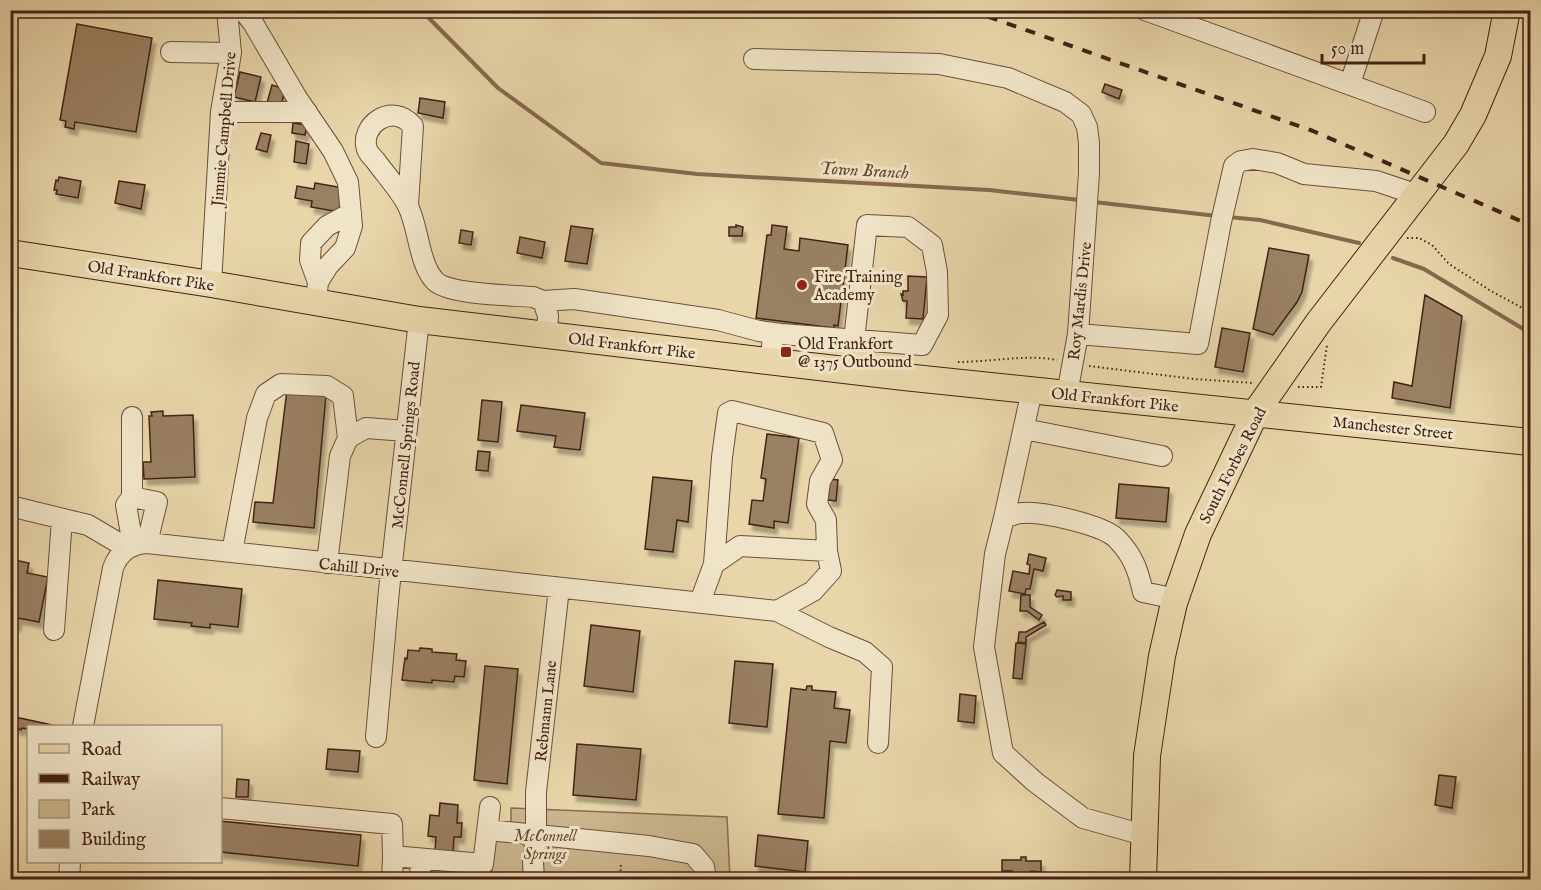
<svg xmlns="http://www.w3.org/2000/svg" width="1541" height="890" font-family="'IM FELL English',serif">
<defs>
<filter id="shadow"><feDropShadow dx="3.5" dy="6" stdDeviation="1.5" flood-color="#0004"/></filter>
</defs>
<rect width="100%" height="100%" fill="#e8d6aa"/>
<filter id="stains"><feTurbulence type="fractalNoise" baseFrequency=".00333" numOctaves="4"/><feColorMatrix values="0 0 0 0 .2 0 0 0 0 .09 0 0 0 0 .02 0 0 0 .5 -.17"/></filter>
<radialGradient id="worn" r=".72"><stop offset=".6" stop-color="#630" stop-opacity="0"/><stop offset="1" stop-color="#630" stop-opacity=".3"/></radialGradient>
<path fill="#ccb790" stroke="#886c52" stroke-width="1.5" d="M511,808l216,9 3,62h-237l-5,-39 23,-4z"/>
<g fill="none" stroke-linecap="round" stroke-linejoin="round">
<path stroke="#85694f" stroke-width="4" d="M421,10l77,78 103,75 96,11 292,16 91,10
M1094,202l123,14
M1228,217l32,3 99,23
M1393,258l31,11 106,64"/>
</g>
<path fill="#998062" stroke="#442214" stroke-width="1.5" filter="url(#shadow)" d="M77,24l75,14 -16,94 -61,-10 -1,7 -9,-2 1,-6 -6,-1z
M240,72l21,5 -6,25 -21,-5z
M1105,84l17,6 -3,9 -17,-7z
M272,85l13,4 -4,17 -14,-3z
M420,98l25,4 -2,16 -25,-5z
M293,123l14,2 -2,10 -13,-2z
M261,133l10,2 -4,17 -11,-3z
M296,141l13,3 -3,20 -12,-2z
M59,177l22,4 -3,17 -22,-4 1,-4h-3l2,-10 2,1z
M119,181l26,4 -4,24 -26,-6z
M315,183l29,5 -5,24 -28,-5 1,-6 -17,-3 2,-12 17,3z
M736,225l7,2 -1,9h-13v-9h7z
M772,225l15,2 -3,22 15,2 1,-13 48,7 -10,81 -4,-1v3l-78,-10 11,-83h4z
M571,226l22,3 -6,35 -22,-3z
M461,230l12,2 -2,13 -12,-2z
M520,237l25,5 -3,16 -25,-5z
M1269,248l40,7 -7,37 -5,10 -24,33 -20,-6z
M908,276l19,1 -4,42 -17,-1 1,-17h-4l-2,-7 2,1v-4h5z
M1425,295l37,21 -12,92 -58,-10 2,-16 18,4z
M1222,328l28,5 -7,39 -28,-5z
M287,390l39,5 -12,133 -61,-6 2,-20 18,1z
M482,400l20,2 -4,40 -20,-2z
M521,405l64,8 -5,37 -26,-3 2,-11 -39,-5z
M163,411v5l30,-1 2,62 -51,2 -1,-17h8l-2,-46h3l-1,-4z
M767,434l32,4 -11,85 -14,-2v7l-25,-4 3,-24 11,1 3,-22 -5,-1z
M478,451l12,1 -2,19 -12,-1z
M653,477l39,4 -4,41 -11,-2 -4,32 -28,-3z
M830,479l8,1 -2,21 -8,-1z
M1119,484l50,4 -3,34 -50,-4z
M1029,554l17,4 -3,13 -9,-2 -4,20h-4l-1,5 -16,-3 4,-20 16,3 1,-9 -3,-1z
M10,559l19,4 -2,10 21,4 -9,45 -21,-4 -1,8 -7,-1z
M158,580l84,9 -4,38 -28,-3v4l-19,-2 1,-3 -38,-4z
M1057,590l14,2v8h-8v-4l-6,1 -2,-2z
M1021,595h9v12l12,8 -3,5 -12,-9h-7z
M1044,622l2,3 -20,12v6l-8,-1 1,-10h7z
M591,625l49,6 -7,61 -49,-6z
M1016,643l10,1 -4,35 -9,-1z
M420,648l12,1v3l25,2 -1,6 10,1 -2,16 -9,-1 -1,6 -22,-2v3l-30,-3 3,-22 2,1 1,-9 11,1z
M735,661l38,3 -6,63 -38,-4z
M485,666l33,3 -11,115 -33,-4z
M807,686h5v4l24,2 -2,16 16,2 -4,33 -16,-2 -6,77 -46,-4 13,-126 15,2z
M960,694l16,2 -2,27 -16,-2z
M15,717l42,9h-29v3l-6,-1 -1,2 -8,-4z
M577,744l64,5 -5,51 -63,-5z
M328,749l32,2 -2,21 -32,-3z
M1439,775l17,2 -4,31 -17,-3z
M237,779l12,1 -1,17h-12z
M440,803l18,2 -1,18h5l-1,14h-7l-1,16 -18,-2 1,-14 -8,-1 2,-21 9,1z
M220,821l141,14 -3,31 -138,-14z
M758,835l50,6 -3,31 -50,-6z
M1021,857h5v4h15v11l-10,-1v9h-19v-9h-10v-11h19z"/>
<g fill="none" stroke-linecap="round" stroke-linejoin="round">
<defs>
<path id="minor" d="M243,10l10,13 44,75 36,53 15,31 4,44 -7,22 -17,18 -10,16 -2,20
M1145,10l280,102
M171,52l60,1
M754,59l185,5 69,14 57,24 16,12 6,13 2,16v30l-11,161 -11,60
M1350,84l24,-74
M221,112h86
M408,205l5,-79c-21,-25 -54,0 -46,23 1,4 5,8 8,11 10,14 24,29 32,44 12,22 11,59 28,77 14,14 77,14 98,16l10,4 5,15 -1,19
M318,282l-8,-22 1,-17 16,-17 24,-13
M211,284l10,-172 10,-59 -4,-43
M543,301l31,-2 144,21 41,11 14,2
M1078,334l120,10 23,-122 13,-56 7,-5 12,-2 24,4 27,11 72,7 42,14
M771,361l2,-28 8,1 141,11 16,-30 -1,-43 -5,-27 -24,-18 -41,-2 -13,115
M132,417v80
M1024,429l138,27
M10,506l78,19 39,23
M1004,518l28,-128
M133,545l-7,-40 6,-8 25,5 -10,41
M232,552l25,-134 9,-24 15,-10 46,2 16,10 5,42
M327,563l13,-107 8,-18 18,-10 40,3
M714,564l8,-107 6,-44 4,-2 91,22 9,27 -12,21 -3,23 9,16 1,31
M700,602l14,-38 26,-18 87,5 4,20 -18,20 -36,20
M54,630l8,-111
M83,726l30,-158c6,-16 17,-24 34,-25l630,68 52,26 36,15 17,15 -4,76
M376,737l13,-147 30,-270
M220,808l172,16 1,32 90,8 7,-57
M488,830l161,16 44,8 11,13 2,13
M1144,835l-61,-17 -48,-36 -32,-29 -19,-106 11,-93 9,-36c6,-2 13,-5 18,-5 20,-2 80,12 94,25 17,17 22,32 27,54l33,7
M69,880l1,-18
M392,880l1,-24
M420,880l1,-21
M534,880l-1,-18 3,-27v-43l23,-204"/>
<path id="major" d="M10,253l201,31 208,36 485,57 626,65
M1143,880l4,-124 15,-100 12,-53 24,-69 58,-122 62,-89 138,-179 17,-29 25,-59 9,-46"/>
</defs>
<use href="#minor" stroke="#6d4f3a" stroke-width="22"/>
<use href="#major" stroke="#442214" stroke-width="28"/>
<path stroke="#442214" stroke-width="2" stroke-dasharray="1.5 3" stroke-linecap="butt" d="M1407,238h12l13,7 17,19 42,27 39,21
M958,362c32,0 68,-8 99,-2
M1089,366l105,13 59,4
M1298,387h23l6,-42
M620,880l1,-16"/>
<use href="#minor" stroke="#f0e4c8" stroke-width="20"/>
<use href="#major" stroke="#e8d6aa" stroke-width="26"/>
<path stroke="#442214" stroke-width="4" stroke-dasharray="10 10" stroke-linecap="butt" d="M969,10l344,121 217,94"/>
</g>
<g fill="#8f2418" stroke="#f0e4c8" stroke-width="2">
<circle cx="802" cy="285" r="6"/>
<rect x="780" y="346" width="12" height="12" rx="3"/>
</g>
<g text-anchor="middle" stroke-width="6" stroke-linejoin="round" paint-order="stroke">
<g font-size="16" fill="#442214" stroke="#f0e4c8">
<text transform="translate(223 129) rotate(-85)" y="6">Jimmie Campbell Drive</text>
<text transform="translate(151 275) rotate(9)" y="6">Old Frankfort Pike</text>
<text transform="translate(1079 301) rotate(-84)" y="6">Roy Mardis Drive</text>
<text transform="translate(632 345) rotate(7)" y="6">Old Frankfort Pike</text>
<text transform="translate(1115 399) rotate(6)" y="6">Old Frankfort Pike</text>
<text transform="translate(1393 427) rotate(6)" y="6">Manchester Street</text>
<text transform="translate(405 445) rotate(-84)" y="6">McConnell Springs Road</text>
<text transform="translate(1232 465) rotate(-63)" y="6">South Forbes Road</text>
<text transform="translate(359 567) rotate(6)" y="6">Cahill Drive</text>
<text transform="translate(545 711) rotate(-84)" y="6">Rebmann Lane</text>
</g>
<g font-size="16" fill="#442214" stroke="#f0e4c8" text-anchor="start">
<text x="814" y="282">Fire Training<tspan x="814" dy="18">Academy</tspan></text>
<text x="798" y="349">Old Frankfort<tspan x="798" dy="18">@ 1375 Outbound</tspan></text>
</g>
<g font-size="16" font-style="italic" fill="#664733" stroke="#f0e4c8">
<text x="545" y="841">McConnell<tspan x="545" dy="18">Springs</tspan></text>
</g>
<g font-size="18" font-style="italic" fill="#644632" stroke="#f0e4c8">
<text transform="translate(864 170) rotate(3)" y="6">Town Branch</text>
</g>
</g>
<rect width="1541" height="890" fill="none" stroke="#e8d6aa" stroke-width="36"/>
<rect x="12" y="12" width="1517" height="866" fill="none" stroke="#442214" stroke-width="3"/>
<rect x="18" y="18" width="1505" height="854" fill="none" stroke="#442214" stroke-width="1.5"/>
<rect x="27" y="725" width="195" height="138" fill="#f0e4c8" stroke="#ab9680" stroke-width="1.5"/>
<rect x="39" y="744" width="30" height="9" fill="#e8d6aa" stroke="#ab9680" stroke-width="1.5"/>
<text x="81" y="755" font-size="18" fill="#442214">Road</text>
<rect x="39" y="774" width="30" height="9" fill="#442214" stroke="#ab9680" stroke-width="1.5"/>
<text x="81" y="785" font-size="18" fill="#442214">Railway</text>
<rect x="39" y="800" width="30" height="18" fill="#ccb790" stroke="#ab9680" stroke-width="1.5"/>
<text x="81" y="815" font-size="18" fill="#442214">Park</text>
<rect x="39" y="830" width="30" height="18" fill="#998062" stroke="#ab9680" stroke-width="1.5"/>
<text x="81" y="845" font-size="18" fill="#442214">Building</text>
<path d="M1322 54v9h102v-9" fill="none" stroke="#442214" stroke-width="3"/>
<text x="1331" y="54" font-size="18" fill="#442214" stroke="#f0e4c8" stroke-width="4.5" paint-order="stroke">50 m</text>
<rect width="100%" height="100%" filter="url(#stains)"/>
<rect width="100%" height="100%" fill="url(#worn)"/>
</svg>
